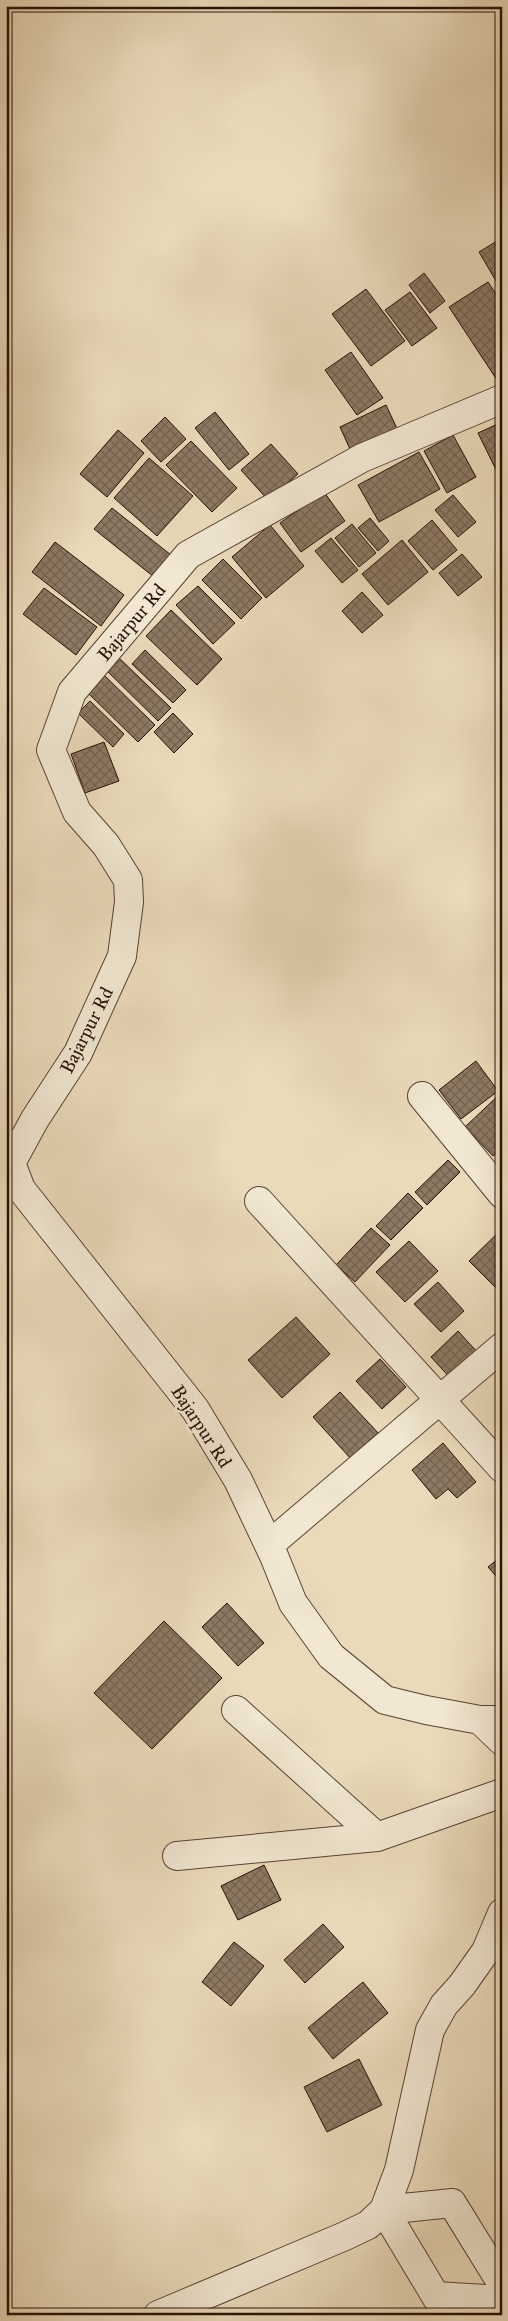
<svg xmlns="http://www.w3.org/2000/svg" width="508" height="2321" font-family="'IM FELL Great Primer',serif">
<defs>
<pattern id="building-cross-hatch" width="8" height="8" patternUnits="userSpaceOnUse" patternTransform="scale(1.25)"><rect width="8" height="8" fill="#8d7964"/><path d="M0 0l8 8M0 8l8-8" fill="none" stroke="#736250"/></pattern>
</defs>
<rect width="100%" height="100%" fill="#eadaba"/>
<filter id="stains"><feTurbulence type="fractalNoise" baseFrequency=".004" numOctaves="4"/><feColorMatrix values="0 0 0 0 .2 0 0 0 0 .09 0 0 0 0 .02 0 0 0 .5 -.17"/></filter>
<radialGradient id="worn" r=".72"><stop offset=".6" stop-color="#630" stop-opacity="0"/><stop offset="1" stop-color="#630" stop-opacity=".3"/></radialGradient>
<path fill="url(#building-cross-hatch)" stroke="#281007" d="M502,238v53l-23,-39z
M424,273l21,28 -15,12 -21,-28z
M488,282l14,21v74l-5,3 -48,-73z
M366,289l39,52 -34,25 -39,-52z
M410,292l27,36 -25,18 -27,-36z
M351,352l32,46 -26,17 -32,-45z
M386,405l15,32 -47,21 -14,-31z
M215,412l34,42 -20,16 -34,-42z
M165,417l21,22 -25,23 -20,-21z
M502,422v60l-24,-49z
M118,430l26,23 -37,44 -27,-23z
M453,435l23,42 -29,16 -23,-42z
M191,441l46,47 -25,24 -46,-47z
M271,444l27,30 -30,26 -27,-30z
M419,452l21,37 -61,33 -21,-37z
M149,458l44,38 -36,40 -43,-38z
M324,492l21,29 -44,31 -21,-29z
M453,495l23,27 -18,15 -23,-27z
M112,508l59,47 -17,22 -60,-48z
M370,518l19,23 -11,10 -20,-23z
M432,520l25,30 -24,20 -25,-29z
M352,524l24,29 -17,14 -24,-29z
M270,525l34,41 -38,32 -34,-41z
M331,538l27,32 -16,13 -27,-32z
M402,540l26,32 -40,33 -26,-31z
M55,542l69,53 -23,31 -69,-54z
M462,554l20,23 -24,19 -19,-23z
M223,559l39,39 -21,21 -39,-39z
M198,586l37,37 -22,21 -37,-39z
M44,588l53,39 -21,28 -53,-41z
M362,592l21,23 -21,18 -20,-22z
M171,610l51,49 -25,26 -51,-49z
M145,650l41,40 -13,13 -41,-39z
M116,655l55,53 -13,13 -54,-53z
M103,674l52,51 -17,17 -51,-50z
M90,701l34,33 -11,13 -35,-34z
M173,713l20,21 -19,19 -20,-21z
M104,742l15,39 -34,12 -14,-39z
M476,1061l22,30 -37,28 -22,-29z
M502,1092v56l-9,8 -28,-29z
M448,1160l12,12 -33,33 -12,-13z
M408,1193l15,15 -32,32 -15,-14z
M371,1228l19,17 -35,37 -19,-17z
M502,1229v59l-3,3 -30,-30z
M409,1241l29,30 -33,31 -29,-30z
M438,1282l26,29 -23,21 -27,-28z
M296,1317l34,37 -48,44 -34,-38z
M458,1331l22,24 -27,26 -22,-24z
M380,1359l26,28 -24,22 -26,-28z
M340,1392l40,43 -28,25 -39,-43z
M443,1443l33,39 -19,16 -9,-9 -12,10 -24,-29z
M502,1556v27l-14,-16z
M227,1603l37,40 -26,23 -36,-39z
M164,1621l58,57 -70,71 -58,-56z
M264,1865l17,35 -43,20 -17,-34z
M323,1924l21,23 -39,36 -21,-23z
M234,1942l30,24 -33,40 -29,-24z
M363,1982l25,31 -55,46 -25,-31z
M359,2059l23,46 -55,27 -23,-45z"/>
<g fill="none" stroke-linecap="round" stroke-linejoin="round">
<defs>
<path id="street" d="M502,399l-140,59 -174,97 -116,137 -21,58 26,62 29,33 22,35 1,22 -7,54 -44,97 -43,66 -24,44 10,26 174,220 43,71 36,76 19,47 38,53 54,44 41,10 54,10h22
M422,1096l80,98
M259,1201l243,267
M269,1545l233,-198
M236,1710l141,127
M480,1720l22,21
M177,1856l200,-19 125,-44
M436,2296l66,4
M158,2315l187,-79 23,-11 16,-15 15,-40 31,-140 14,-25 18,-20 24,-34 16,-38
M447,2315l-63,-105 68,-7 50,81"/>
</defs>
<use href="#street" stroke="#584234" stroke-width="30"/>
<use href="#street" stroke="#f1e7d2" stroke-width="28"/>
</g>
<g text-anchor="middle" stroke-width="5" stroke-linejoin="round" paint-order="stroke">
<g font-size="19" fill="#281007" stroke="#f1e7d2">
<text transform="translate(131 622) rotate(-50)" y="7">Bajarpur Rd</text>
<text transform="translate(86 1030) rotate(-63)" y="7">Bajarpur Rd</text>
<text transform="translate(202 1426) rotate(57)" y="7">Bajarpur Rd</text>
</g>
</g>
<rect width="508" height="2321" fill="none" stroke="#eadaba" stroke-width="25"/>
<rect x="8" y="8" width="493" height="2306" fill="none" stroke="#281007" stroke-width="2.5"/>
<rect x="12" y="12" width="483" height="2296" fill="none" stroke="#281007"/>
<rect width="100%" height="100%" filter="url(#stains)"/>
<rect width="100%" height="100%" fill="url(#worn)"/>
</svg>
